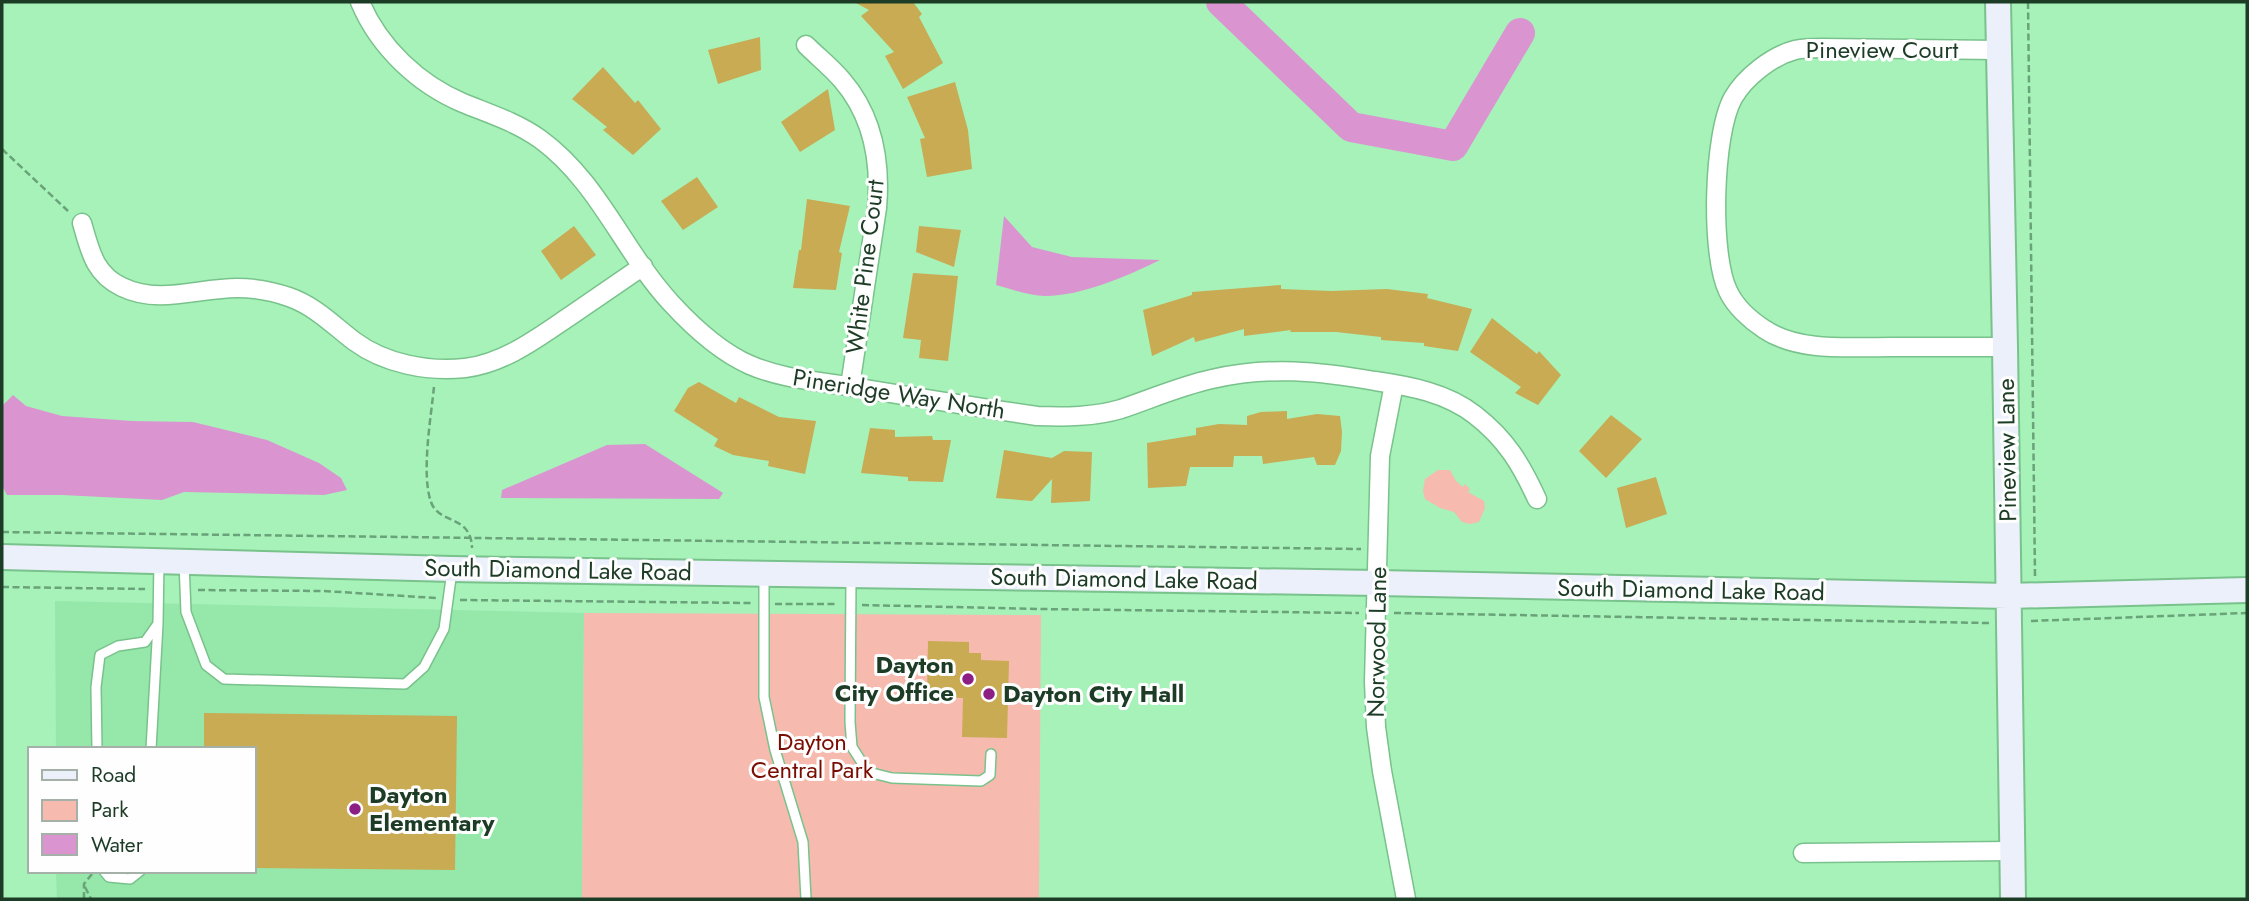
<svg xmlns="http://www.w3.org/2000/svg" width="2249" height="901" font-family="Jost,sans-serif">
<rect width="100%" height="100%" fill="#a6f2b9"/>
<path fill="#95e7aa" d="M55,601l529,12 -2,286h-525l-1,-28h198v-122h-198z"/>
<path fill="#f6baae" d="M1438,470h12l6,11 7,6 2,-3 5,5 -2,3 16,9 1,7 -6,14 -9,2 -8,-2 -8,-10 -14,-4 -15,-9 -2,-8 2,-12z
M584,613l457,2 -2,284h-457z"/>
<path fill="#da95d1" d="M1004,216l28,31 40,10 88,3c-33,16 -78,36 -115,36 -16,0 -34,-7 -49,-11z
M13,395l13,11 36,10 70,5 61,1 74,18 52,23 22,15 6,12 -23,5 -140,-3 -22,8 -100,-5h-55l-5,-9v-80z
M645,444l78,49 -4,6 -218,-1 1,-8 105,-45z"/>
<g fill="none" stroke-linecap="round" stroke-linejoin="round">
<path stroke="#da95d1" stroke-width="30" d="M1221,2l130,125 102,19 67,-113"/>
</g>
<path fill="#c8ab53" d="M854,2h59l9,12 -3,3 24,46 -40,26 -18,-33 9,-4 -33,-36 8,-6z
M760,37l1,33 -43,14 -10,-34z
M603,67l32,36 3,-3 23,29 -28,26 -30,-25 4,-3 -35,-28z
M955,82l13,48 4,39 -45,8 -7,-38 5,-1 -18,-41z
M828,89l7,41 -35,22 -19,-30z
M697,177l21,30 -35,23 -22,-29z
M807,199l43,7 -11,46 3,1 -6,37 -43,-2 6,-38h2z
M574,226l22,29 -35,25 -20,-29z
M919,226l42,4 -7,37 -38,-15z
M913,273l45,3 -10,85 -29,-3 2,-18 -18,-2z
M1281,285v4l50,2 56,-2 41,5 -1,4 45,11 -14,42 -34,-5v-3l-43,-3v-3l-45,-5h-46l1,-2 -47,6v-7l-49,13 -1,-5 -42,19 -9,-46 49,-15v-3z
M1492,318l45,36 2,-3 22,24 -23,30 -23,-12 6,-6 -51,-35z
M699,382l37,21 3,-6 40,20 37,4 -11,53 -37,-8 1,-5 -36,-6 -19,-9 4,-7 -44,-28 14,-23z
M1287,411v8l30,-5 23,2 2,16 -1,19 -6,14h-18l-3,-8 -51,7 -1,-8h-28l-1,11h-43l-4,19 -38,2 -1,-45 49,-8v-7l23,-4 28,1v-9l14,-4z
M1611,415l31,24 -36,39 -27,-27z
M870,428l25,2v7l37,-1 1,4h18l-8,42 -35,-1v-4l-47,-4z
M1004,450l48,8 12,-7 28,1 -2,49 -39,2 1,-24 -20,22 -36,-3z
M1656,477l11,37 -41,14 -9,-40z
M928,641l41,1v11h12v7l28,1 -2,77 -45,-1 1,-39 -36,-1z
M204,713l253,3 -2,154 -201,-2v-119h-50z"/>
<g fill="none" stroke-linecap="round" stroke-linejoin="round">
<defs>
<path id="lane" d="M184,562l2,50 20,53 18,14 181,5 19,-17 20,-38 8,-58
M764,576v121l11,53 28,92 3,57
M851,578l-1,144 2,25 16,25 24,6 89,3 9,-6 1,-21
M97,749l-1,-62 4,-32 18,-9 27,-4 12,-17
M151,749l7,-125 1,-63
M104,871l5,6 21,2 10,-8"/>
<path id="street" d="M360,2c19,45 58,82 103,101 27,11 53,19 77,36 59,43 83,112 131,164 23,25 49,49 79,62 32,14 69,16 103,22 61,10 122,20 184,29 28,1 57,1 84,-7 30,-10 59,-23 91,-30 58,-13 106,-8 163,2 35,5 72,12 100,34 31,24 46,49 62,84
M806,45c12,12 25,22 36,35 31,36 39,82 35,128l-27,178
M1998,50l-176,-2c-9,0 -19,0 -27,2 -23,6 -50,27 -62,48 -20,36 -23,156 -5,193 7,15 22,29 36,38 37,25 93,17 135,18 36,0 71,0 106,0
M82,223c8,27 12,51 40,64 37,18 76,1 115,1 17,0 35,3 52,9 26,9 44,28 65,44 31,23 74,31 111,27 41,-5 75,-32 108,-54 23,-16 47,-32 70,-48
M1394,384l-14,72 -6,226 2,45 6,44 24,128
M1803,853l210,-2"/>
<path id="secondary" d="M1998,2l7,345 8,552
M2,557l450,12 926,14 631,13 238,-6"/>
</defs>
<use href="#lane" stroke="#79c28c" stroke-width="12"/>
<use href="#street" stroke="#79c28c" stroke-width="21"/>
<use href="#secondary" stroke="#79c28c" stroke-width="28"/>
<path stroke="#6aa379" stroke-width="2.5" stroke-dasharray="7 3.5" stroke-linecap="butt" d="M2028,2l7,574
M2,149l66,62
M434,387c-3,30 -13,87 -3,115 8,23 40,12 41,46
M2,532l1359,17
M2,587l143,2
M198,590l126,1 112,7
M460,600l291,3
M775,604h63
M862,605l179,4 318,4
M1394,613l595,10
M2031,621l216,-8
M85,887l6,12
M84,899v-15l8,-10"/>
<use href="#lane" stroke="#fff" stroke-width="9"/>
<use href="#street" stroke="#fff" stroke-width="18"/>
<use href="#secondary" stroke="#ecf0fb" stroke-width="24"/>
</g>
<g fill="#8b1f83" stroke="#fefefe" stroke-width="2.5">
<circle cx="968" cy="679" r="7"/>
<circle cx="989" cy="694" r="7"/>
<circle cx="355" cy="809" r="7"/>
</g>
<g text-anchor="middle" stroke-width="6" stroke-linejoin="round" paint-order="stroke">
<g font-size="24" fill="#1d3c26" stroke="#fefefe">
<text x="1882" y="58">Pineview Court</text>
<text transform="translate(865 267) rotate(-83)" y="8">White Pine Court</text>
<text transform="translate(899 394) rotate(9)" y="8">Pineridge Way North</text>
<text transform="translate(2007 450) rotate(-91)" y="8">Pineview Lane</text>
<text transform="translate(558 570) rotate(1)" y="8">South Diamond Lake Road</text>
<text transform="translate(1124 579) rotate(1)" y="8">South Diamond Lake Road</text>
<text transform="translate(1691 590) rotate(1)" y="8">South Diamond Lake Road</text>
<text transform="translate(1377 642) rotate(-89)" y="8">Norwood Lane</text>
</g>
<g font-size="24" font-weight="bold" fill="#1d3c26" stroke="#fefefe" text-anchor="start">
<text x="954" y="673" text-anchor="end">Dayton<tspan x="954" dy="28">City Office</tspan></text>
<text x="1003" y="702">Dayton City Hall</text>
<text x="369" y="803">Dayton<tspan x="369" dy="28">Elementary</tspan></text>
</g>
<g font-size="24" fill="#790c00" stroke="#fefefe">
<text x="812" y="750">Dayton<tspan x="812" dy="28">Central Park</tspan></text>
</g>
</g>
<rect width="2249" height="901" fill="none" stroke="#1d3c26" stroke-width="7"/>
<rect x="28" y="747" width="228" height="126" fill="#fefefe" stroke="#a4b0a8" stroke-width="2"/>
<rect x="42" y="770" width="35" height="10" fill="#ecf0fb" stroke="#a4b0a8" stroke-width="2"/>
<text x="91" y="782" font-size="21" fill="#1d3c26">Road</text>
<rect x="42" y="800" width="35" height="21" fill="#f6baae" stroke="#a4b0a8" stroke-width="2"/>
<text x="91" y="817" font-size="21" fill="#1d3c26">Park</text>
<rect x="42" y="834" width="35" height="21" fill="#da95d1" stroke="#a4b0a8" stroke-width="2"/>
<text x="91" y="852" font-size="21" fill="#1d3c26">Water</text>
</svg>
